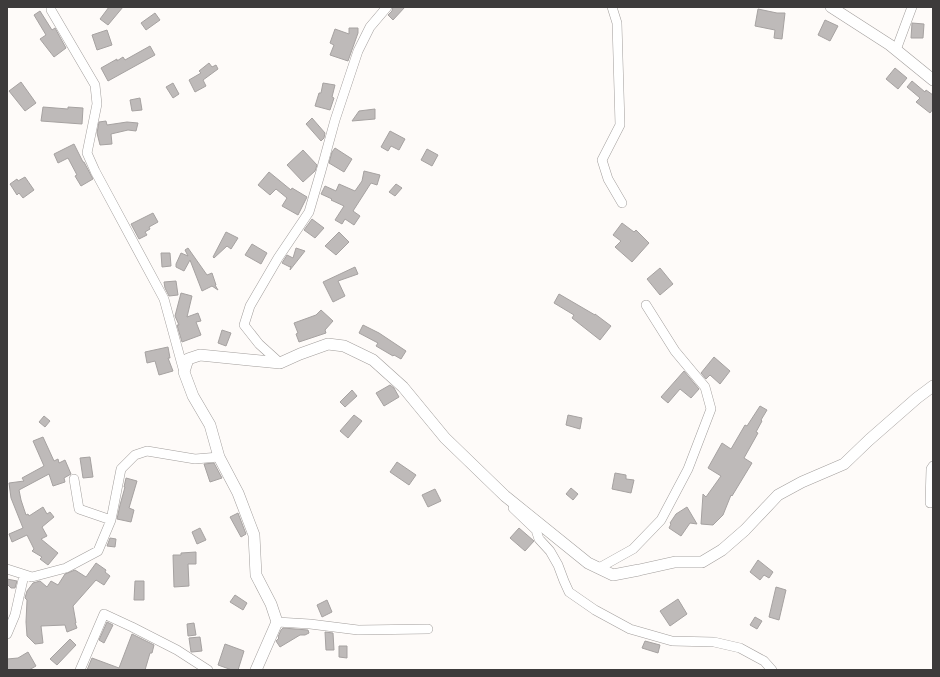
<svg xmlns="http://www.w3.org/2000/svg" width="940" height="677" font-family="Quicksand,sans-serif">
<rect width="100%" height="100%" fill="#fefbf9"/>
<path fill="#bebab9" stroke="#a6a2a1" d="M109,7h14l-15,18 -8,-6z
M393,7h12l-12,13 -5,-5 4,-4z
M758,9l19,4h8l-3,26 -8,-1 1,-8 -20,-4z
M40,11l12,19 3,-2 11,20 -12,9 -14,-18 6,-4 -12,-20z
M155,13l5,7 -14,10 -5,-7z
M825,20l13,6 -8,15 -12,-6z
M912,23l12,1 -1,14h-12z
M349,28h9v5l-10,28 -18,-6 4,-10 -4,-2 5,-14 14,5z
M107,30l5,15 -15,5 -5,-15z
M150,46l5,9 -47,26 -7,-13 16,-9v2l6,-4 2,3z
M209,63l3,4 4,-2 2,4 -15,11 3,6 -11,6 -6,-12 12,-7 -2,-2z
M895,68l12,10 -9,11 -12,-10z
M912,81l13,11 1,-2 7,5v14l-3,4 -14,-11 4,-4 -13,-11z
M21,82l15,21 -11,8 -16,-20z
M173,83l6,11 -6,4 -7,-11z
M323,83l12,2 -3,12 2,1 -4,12 -15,-4 4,-13h2z
M140,98l2,12 -10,1 -2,-11z
M43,107l25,2v-2l15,1 -1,16 -41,-3z
M375,109v10l-23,2 7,-10z
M312,118l13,15 -1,5 -3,3 -15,-17z
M106,121l1,4 20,-3 11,1 -2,8 -8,-1 -17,4 1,10 -12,1 -3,-12 2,-11z
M390,131l15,8 -6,11 -8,-4 -3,5 -7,-4z
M74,144l9,18h1l9,17 -12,7 -6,-10 2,-1 -9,-17 -10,5 -4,-9z
M335,148l17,11 -8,13 -15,-9 3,-11z
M427,149l11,6 -6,11 -11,-6z
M303,150l14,15 -2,6 -12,11 -16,-17z
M364,171l16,4 -3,10 -6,-2 -18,28 7,5 -6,9 -9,-6 -3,5 -7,-4 9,-14 -13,-6 1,-1 -11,-5 4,-8 11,5 3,-7 16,7 7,-10z
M269,172l22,18 1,-2 15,9 -9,18 -16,-9 5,-8 -11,-9 -6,6 -12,-10z
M25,177l9,13 -11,8 -4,-5 -2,2 -7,-11 7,-5 1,2z
M396,184l6,4 -7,8 -6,-4z
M153,213l5,9 -9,5 1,2 -5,3 2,3 -8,4 -8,-15z
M312,219l12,9 -9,10 -11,-8z
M622,223l12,9 2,-2 13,13 -17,19 -17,-15 6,-6 -8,-6z
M226,232l12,6 -7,11 -4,-3 -13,12 -1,-1z
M339,232l10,10 -13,13 -11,-9z
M252,244l15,9 -6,11 -16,-9z
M188,248l19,27 5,-2 4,12h-1l3,5 -6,-4 -10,5 -12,-31 -6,11 -8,-4v-3l5,-11 7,3 -3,-6z
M296,248l9,3 -15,19 1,-4 -1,1 -8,-4 5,-8 6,3z
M161,253h9l1,13 -9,1z
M355,267l3,7 -20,7 7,15 -12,6 -10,-20z
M660,268l13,16 -13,11 -13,-16z
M176,281l2,14 -9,1 -4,-8 -1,-6z
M181,293l11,3 -5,21 11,-4 3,8 -5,1 5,13 -19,7 -5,-17h2l-4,-9z
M559,294l36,21v-1l16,12 -11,14 -28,-22 2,-3 -20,-12z
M321,310l12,11 -8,9 1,3 -27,9 -3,-8 2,-1 -4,-10 22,-8z
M363,325l16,8 27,18 -5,8 -7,-4 -1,1 -17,-10 2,-3 -19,-10z
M222,330l9,3 -5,13 -8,-3z
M168,347l2,11h-2l5,13 -14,4 -4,-14 -8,2 -2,-11z
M714,357l16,14 -10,13 -10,-9 -4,4 -5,-6z
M684,371l15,18 -8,9 -11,-9 -12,14 -7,-6z
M390,385l4,3 5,9 -15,9 -8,-13z
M352,390l5,6 -12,11 -5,-5z
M760,406l7,4 -6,10 1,1 -6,11 2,1 -14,25 8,5 -20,33 -1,-1 -8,20 -10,10 -12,-1 2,-30 3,3 15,-21 -13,-8 14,-25 9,6 14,-24 2,1z
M354,415l8,6 -14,17 -8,-7z
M568,415l14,3 -2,11 -14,-4z
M44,416l6,5 -5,6 -6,-5z
M43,437l11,24 4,-2 1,4 6,-3 6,14 -7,4 1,4 -12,4 -4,-12 -30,16 2,10 5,15 2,-1 1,2 14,-9 4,7 3,-2 4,5 -12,10 5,9 -6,3 17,14 -10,12 -8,-6 2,-2 -10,-6 2,-2 -7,-14 -15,7 -3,-8 14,-6 -12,-30 -2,-15 15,-2 -2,-3 22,-12 -11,-25z
M90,457l3,20 -10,1 -3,-20z
M397,462l19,13 -7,10 -19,-13z
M214,463l8,15 -12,4 -6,-18z
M615,473l11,2v4l8,1 -3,13 -19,-4z
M126,478l11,3 -8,27 5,2 -3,12 -14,-3 3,-14 5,-18h-1z
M571,488l7,6 -5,6 -7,-6z
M435,489l6,12 -13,6 -6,-12z
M687,507l10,17 -7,-1 -9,13 -12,-8 2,-4 -1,-1 6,-9z
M238,513l8,21 -5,3 -11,-20z
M200,528l6,12 -9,4 -5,-12z
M519,528l15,13 -9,10 -15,-13z
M110,538l6,1 -1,8 -8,-1z
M196,552v12h-8l1,22 -15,1 -1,-32h8v-2z
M758,560l15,12 -4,6 -5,-3 -4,5 -10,-8z
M96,563l10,7 -1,2 5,4 -6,9 -8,-5 -23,26 3,17h-1l2,5 -10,4 -2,-7 -24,1 2,17 -8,1 -8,-8 -1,-14 1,-22 -2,-2 2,-7 6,-8 7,-2 7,6 4,-6 7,4 7,-11 10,-4 11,7z
M7,579l10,2 -2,7h-4l-4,-4z
M135,581h9v19h-10z
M776,587l10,3 -7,30 -10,-3z
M235,595l12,8 -4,7 -13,-8z
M678,599l9,15 -17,12 -10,-15z
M327,600l5,12 -10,5 -5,-12z
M755,617l7,4 -5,8 -7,-4z
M107,622l6,3 -9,18 -5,-3z
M194,623l2,12 -8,1 -1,-12z
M283,628l25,2 1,3 -4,2h-5l-20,12 -4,-6 3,-3 -1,-1 3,-7z
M325,632l8,1 1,17h-8z
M132,634l22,11 -2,8h-2l-5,17h-58l5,-12 27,10z
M200,637l2,14 -10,1h-1l-2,-14z
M70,639l6,6 -19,20 -7,-6z
M645,641l15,4 -2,8 -16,-5z
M225,644l19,7 -6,19h-6l-14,-5z
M339,646h8v12l-8,-1z
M28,652l8,14 -7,4h-22v-11l11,-1z"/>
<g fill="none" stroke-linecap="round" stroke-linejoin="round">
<defs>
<path id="minor" d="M51,7v3l44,75 2,19 -10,49 8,18 69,128 20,73
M612,7l5,16 3,102 -18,35 6,19 14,24
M896,50l16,-43
M280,363l-21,-19 -15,-19 6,-19 28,-48 31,-46 12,-41 14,-51 23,-69 12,-24 17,-20
M74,479l5,30 32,11
M930,503l1,-34 2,-3
M513,508l23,22 3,9 11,12 8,14 6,16 5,11 26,18 35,19 42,12 42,1 26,6 24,13 8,9
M599,568l34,-19 28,-29 27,-51 23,-60 -6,-22 -30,-36 -29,-46
M7,569l25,8 34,-9 32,-17 13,-31 10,-51 14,-14 12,-4 48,8 24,-2
M277,622l33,2 48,6 70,-1
M7,634l8,-19 9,-40
M80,670l24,-56 28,13 45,23 31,20"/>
<path id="tertiary" d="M831,7l59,38 43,35
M256,670l21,-48 -6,-18 -15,-29 -2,-40 -16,-42 -19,-36 -9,-32 -17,-29 -9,-24 4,-13 12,-4 80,8 20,-9 28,-10 16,2 29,14 30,27 42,51 60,58 83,67 25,12 26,-5 36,-8h27l20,-12 23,-20 33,-35 24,-13 42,-18 25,-24 48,-42 16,-12"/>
</defs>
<use href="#minor" stroke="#a29e9c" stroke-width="10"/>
<use href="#tertiary" stroke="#a29e9c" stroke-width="12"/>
<use href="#minor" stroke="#fff" stroke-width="9"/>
<use href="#tertiary" stroke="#fff" stroke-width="11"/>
</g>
<rect width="940" height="677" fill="none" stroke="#3d3b3b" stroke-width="16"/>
</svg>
